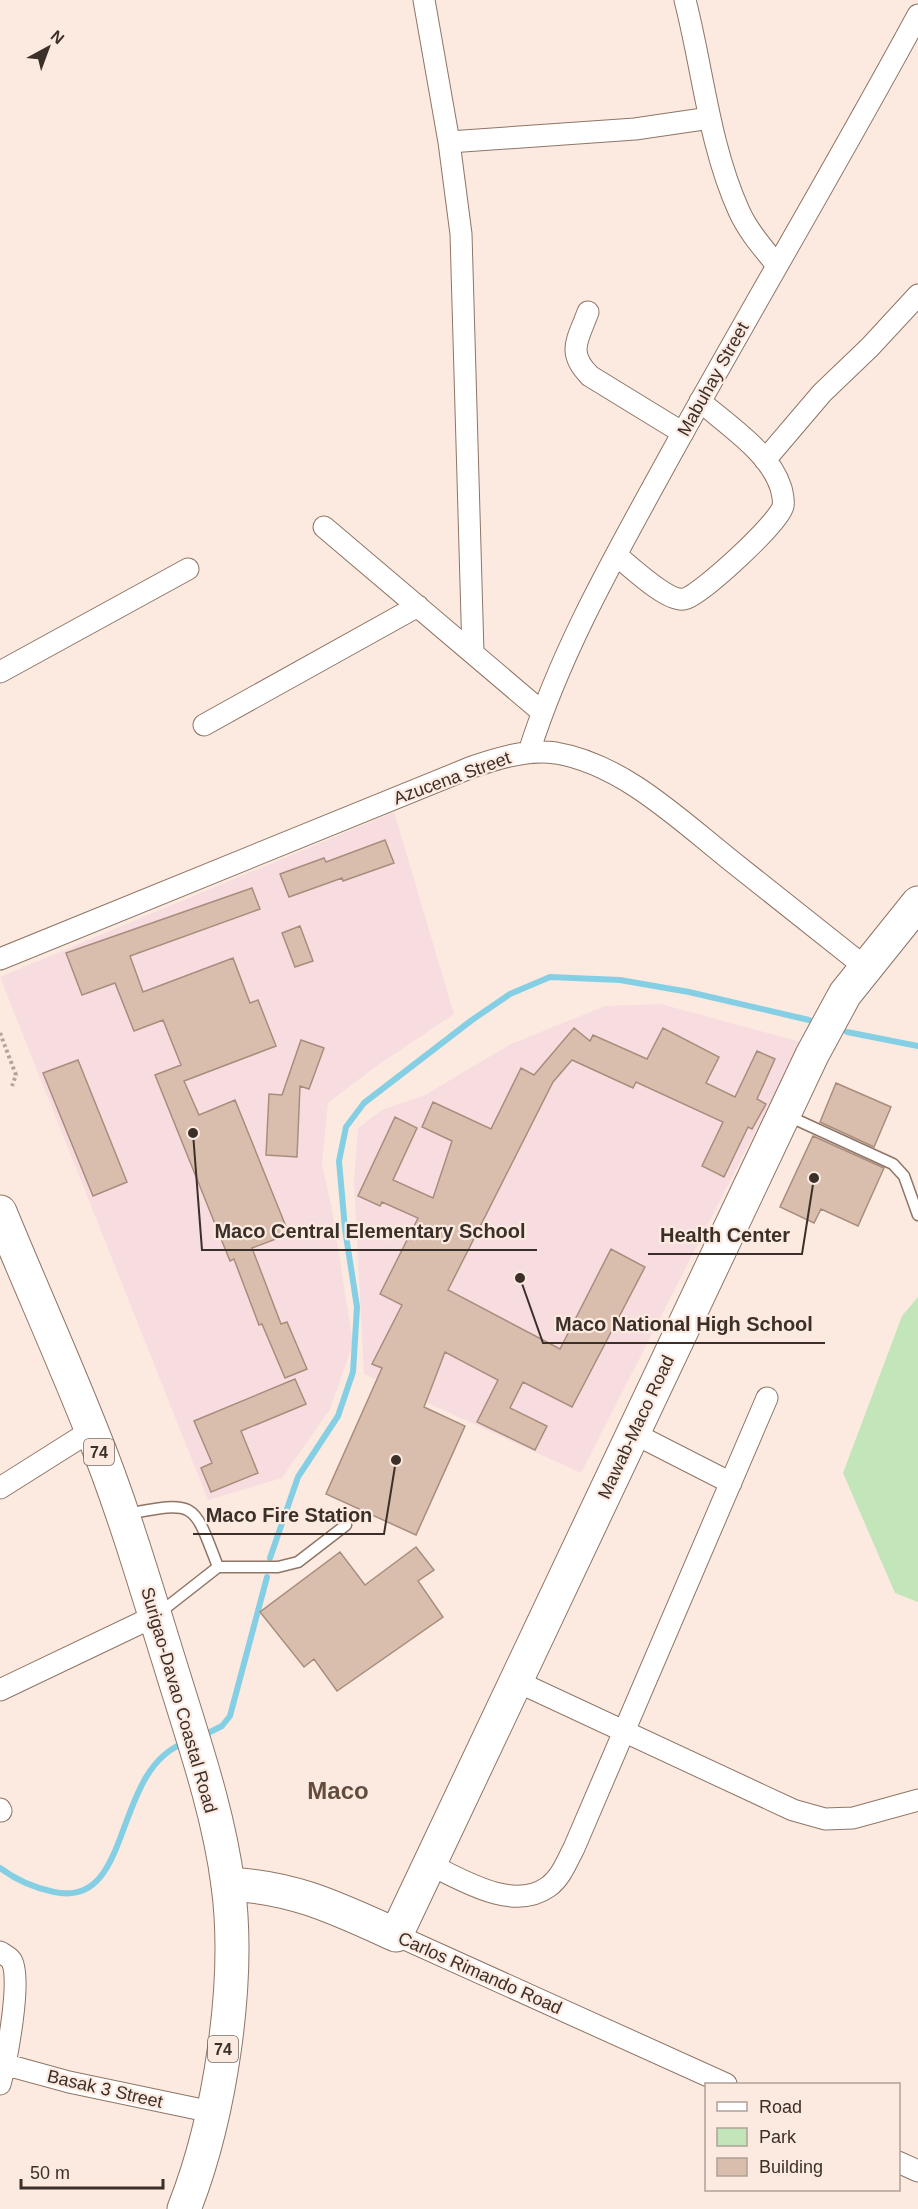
<svg xmlns="http://www.w3.org/2000/svg" width="918" height="2209" font-family="Arial,sans-serif">
<rect width="100%" height="100%" fill="#fceae0"/>
<path fill="#f7dddf" d="M394,812l60,202 -79,53 -47,36 -6,61 10,45 21,135 -23,65 -48,69 -74,22 -208,-523z
M661,1004l140,38 -220,431 -217,-99 -10,-193 4,-53 24,-18 43,-15 86,-51 94,-38z"/>
<path fill="#c3e5ba" d="M918,1297v305l-23,-9 -52,-120 59,-157z"/>
<g fill="none" stroke-linecap="round" stroke-linejoin="round">
<path stroke="#85cfe5" stroke-width="6" d="M847,1032l71,14
M270,1558l28,-81 40,-61 15,-44 4,-65 -12,-78 -6,-68 7,-34 18,-24 108,-83 38,-26 40,-17 70,3 69,12 120,28
M202,1736l20,-10 8,-10 37,-139
M0,1868c16,12 35,20 54,24 80,17 57,-121 130,-149"/>
</g>
<path fill="#dabead" stroke="#a88d7d" stroke-width="1.5" d="M385,840l9,23 -51,18 -1,-3 -53,19 -9,-23 44,-16 2,4z
M252,888l8,21 -130,47 13,36 90,-34 17,45 8,-3 18,46 -92,35 15,34 36,-15 54,134 -37,14 29,76 6,-2 20,47 -22,9 -23,-54 -3,1 -25,-66 -4,2 -75,-186 26,-10 -18,-45 -29,11 -19,-48 -33,12 -16,-42z
M300,926l13,35 -18,6 -13,-34z
M574,1028l16,13 3,-6 54,24 16,-31 56,29 -13,26 29,14 22,-46 18,8 -18,40 9,5 -14,25 -4,-2 -24,50 -22,-11 21,-44 -87,-40 -3,6 -61,-28 -19,22 -105,208 112,59 51,-100 34,18 -73,140 -49,-25 -13,26 37,18 -12,24 -58,-28 21,-42 -53,-28 -21,55 41,19 -49,109 -90,-41 56,-126 -10,-4 30,-59 -22,-11 38,-76 -36,-16 -2,4 -22,-10 37,-79 22,11 -24,52 40,18 19,-57 -30,-14 11,-25 58,27 30,-61 13,7z
M301,1040l23,8 -15,41 -9,-3 -3,71 -31,-2 3,-61 13,1z
M78,1060l49,122 -34,14 -50,-123z
M836,1083l55,24 -17,40 -54,-25z
M813,1136l71,32 -26,58 -37,-17 -7,14 -34,-16z
M295,1379l11,25 -65,27 17,42 -47,19 -10,-24 11,-5 -18,-42z
M416,1547l18,23 -16,11 25,36 -106,74 -23,-32 -10,8 -44,-55 80,-60 25,33z"/>
<g fill="none" stroke-linecap="round" stroke-linejoin="round">
<defs>
<path id="service" d="M786,1115l107,49 11,12 14,39
M127,1514c69,-13 66,-13 91,53
M158,1614l60,-47h60l20,-5 48,-37"/>
<path id="minor" d="M424,0l25,142 12,92 12,419
M685,0c18,70 24,145 54,211 9,20 24,37 37,53
M449,142l186,-13 75,-11
M588,312c-10,28 -22,40 2,64l93,57
M765,460l57,-67 48,-46 48,-52
M324,527l218,185
M616,555c14,11 51,47 68,44 16,-3 97,-78 99,-93 1,-4 -1,-14 -2,-18 -11,-36 -54,-63 -81,-87
M0,672l188,-103
M204,725l214,-119
M529,752c33,-105 89,-201 142,-298 81,-147 167,-291 247,-439
M0,959l472,-192c27,-9 55,-18 84,-14 66,11 123,66 173,106 46,36 91,72 136,108
M633,1433l98,50
M0,1488l92,-58
M516,1681l277,129 32,9 28,-1 65,-18
M0,1690l155,-74
M0,1809l1,2
M429,1864c33,16 84,48 119,23 13,-9 19,-26 26,-39l193,-450
M396,1935l330,149
M0,1952c3,2 9,5 11,8 12,16 -5,103 -11,124
M0,2063l69,19 143,30
M898,2162l20,9"/>
<path id="primary" d="M228,1884c66,3 108,24 168,51l416,-880 33,-61 73,-91"/>
<path id="trunk" d="M0,1212c30,73 62,144 91,217 33,81 57,165 83,248 21,68 45,138 54,208 13,97 -8,233 -44,324"/>
</defs>
<use href="#service" stroke="#8f7565" stroke-width="13"/>
<use href="#minor" stroke="#8f7565" stroke-width="23"/>
<use href="#primary" stroke="#8f7565" stroke-width="35"/>
<use href="#trunk" stroke="#8f7565" stroke-width="35"/>
<path stroke="#b4a59c" stroke-width="4" stroke-dasharray="3 3" stroke-linecap="butt" d="M0,1033l16,42 -4,11"/>
<use href="#service" stroke="#fff" stroke-width="10"/>
<use href="#minor" stroke="#fff" stroke-width="21"/>
<use href="#primary" stroke="#fff" stroke-width="33"/>
<use href="#trunk" stroke="#fff" stroke-width="33"/>
</g>
<g text-anchor="middle" stroke-width="4.5" stroke-linejoin="round" paint-order="stroke">
<g fill="#fceae0" stroke="#756860" stroke-width="1.5">
<rect x="84" y="1439" width="30" height="26" rx="4.5"/>
<rect x="208" y="2036" width="30" height="26" rx="4.5"/>
</g>
<g font-size="16" font-weight="bold" fill="#3b3029">
<text x="99" y="1458">74</text>
<text x="223" y="2055">74</text>
</g>
<g font-size="18" fill="#3b3029" stroke="#fceae0">
<text transform="translate(713 379) rotate(-61)" y="6">Mabuhay Street</text>
<text transform="translate(452 778) rotate(-20)" y="6">Azucena Street</text>
<text transform="translate(636 1427) rotate(-65)" y="6">Mawab-Maco Road</text>
<text transform="translate(179 1700) rotate(74)" y="6">Surigao-Davao Coastal Road</text>
<text transform="translate(480 1973) rotate(24)" y="6">Carlos Rimando Road</text>
<text transform="translate(105 2089) rotate(13)" y="6">Basak 3 Street</text>
</g>
<g font-size="24" font-weight="bold" fill="#644c3d" stroke="#fceae0">
<text x="338" y="1799">Maco</text>
</g>
</g>
<path fill="none" stroke="#3b3029" stroke-width="2" d="M193 1133L202 1250H537M814 1178L802 1254H648M520 1278L543 1343H825M396 1460L384 1534H193"/>
<g fill="#3b3029" stroke="#fceae0" stroke-width="2">
<circle cx="193" cy="1133" r="6"/>
<circle cx="814" cy="1178" r="6"/>
<circle cx="520" cy="1278" r="6"/>
<circle cx="396" cy="1460" r="6"/>
</g>
<g font-size="20" text-anchor="middle" font-weight="bold" fill="#3b3029" stroke="#fceae0" stroke-width="4.5" stroke-linejoin="round" paint-order="stroke">
<text x="370" y="1238">Maco Central Elementary School</text>
<text x="725" y="1242">Health Center</text>
<text x="684" y="1331">Maco National High School</text>
<text x="289" y="1522">Maco Fire Station</text>
</g>
<rect x="705" y="2083" width="195" height="108" fill="#fceae0" stroke="#afa097" stroke-width="1.5"/>
<rect x="717" y="2102" width="30" height="9" fill="#ffffff" stroke="#afa097" stroke-width="1.5"/>
<text x="759" y="2113" font-size="18" fill="#3b3029">Road</text>
<rect x="717" y="2128" width="30" height="18" fill="#c3e5ba" stroke="#afa097" stroke-width="1.5"/>
<text x="759" y="2143" font-size="18" fill="#3b3029">Park</text>
<rect x="717" y="2158" width="30" height="18" fill="#dabead" stroke="#afa097" stroke-width="1.5"/>
<text x="759" y="2173" font-size="18" fill="#3b3029">Building</text>
<g transform="translate(48 48) rotate(41)" stroke="#fceae0" stroke-width="4.5" paint-order="stroke">
<path d="M0-4.5L10 22L0 15L-10 22Z" fill="#3b3029"/>
<text y="-9" font-size="16" font-weight="bold" text-anchor="middle" fill="#3b3029">N</text>
</g>
<path d="M21 2179v9h142v-9" fill="none" stroke="#3b3029" stroke-width="3"/>
<text x="30" y="2179" font-size="18" fill="#3b3029" stroke="#fceae0" stroke-width="4.5" paint-order="stroke">50 m</text>
</svg>
